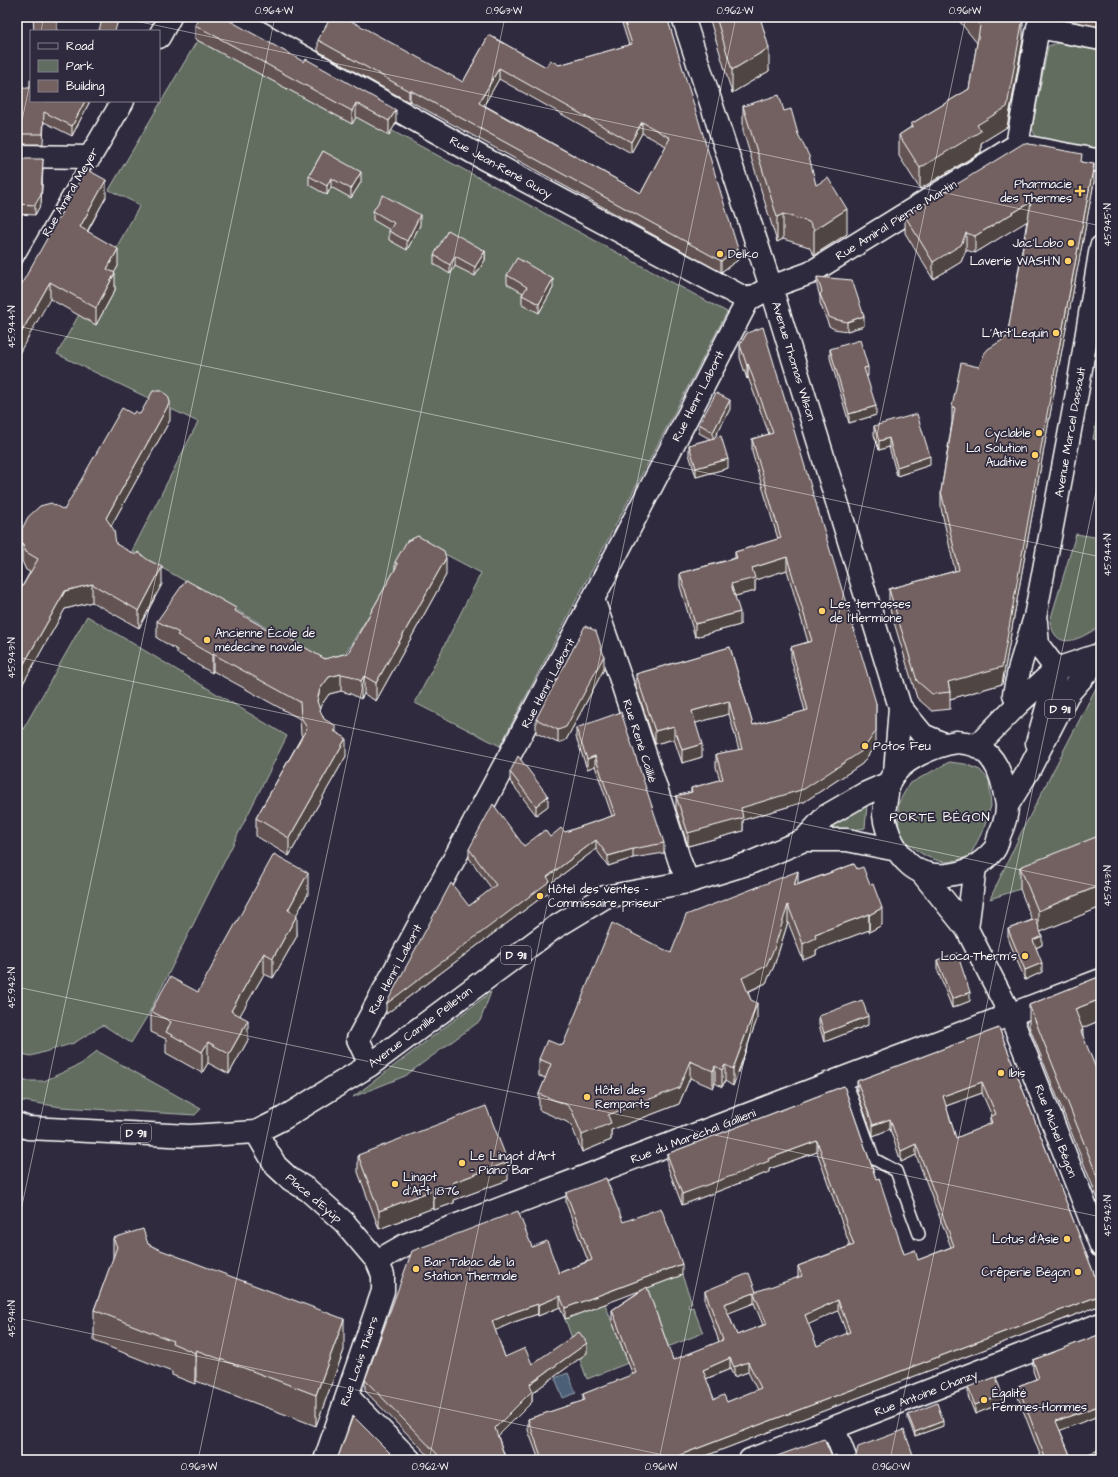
<svg xmlns="http://www.w3.org/2000/svg" width="1118" height="1477" font-family="'Architects Daughter',sans-serif">
<rect width="100%" height="100%" fill="#2f2a3d"/>
<filter id="ink" filterUnits="userSpaceOnUse"><feTurbulence type="fractalNoise" baseFrequency=".025" numOctaves="2"/><feDisplacementMap in="SourceGraphic" scale="8" xChannelSelector="R" yChannelSelector="G"/><feConvolveMatrix kernelMatrix="1 2 1 2 8 2 1 2 1" color-interpolation-filters="sRGB"/></filter>
<g filter="url(#ink)">
<path fill="#626d61" stroke="#b0b6b0" d="M204,29l523,283 -227,434 -85,-43 66,-130 -65,-34 -79,128 -205,-116 66,-129 -141,-68 83,-149 -31,-15z
M1058,43l43,8 -1,100 -63,-12 -5,-10 16,-83z
M1100,404h1v36l-8,-1z
M1076,534l25,4v88c-19,11 -45,29 -51,-5z
M87,616l200,120 -139,279 -17,28 -28,-18 -29,18 -43,13 -14,-3v-313z
M1101,682v176l-81,31 -30,10 31,-66 77,-149z
M949,762l16,2 15,6 9,10 2,26 -7,22 -14,28c-7,2 -17,6 -24,6 -20,-2 -34,-14 -47,-28l-1,-30 11,-20z
M867,805l-2,23 -39,7 -3,-5z
M491,992l-11,29 -75,55 -52,21z
M97,1051l104,58 -6,6 -134,-8 -44,-7v-4l7,-15h20l37,-17z
M682,1275l10,28 -4,2 1,3 4,-1 10,26 -38,15 -21,-59z
M605,1304l23,59 -41,16 -22,-60z"/>
<path fill="#4c6177" stroke="#94a0ad" d="M568,1373l8,20 -13,5 -8,-20z"/>
<g fill="none" stroke-linecap="round" stroke-linejoin="round">
<defs>
<path id="service" d="M17,284l73,-127
M845,1078l29,81 22,12 23,63"/>
<path id="minor" d="M232,17l251,141 265,142 23,-13 39,-14 207,-128
M159,37l11,-20
M1101,39l-63,-12 -21,118 84,16
M17,156l73,1 33,-56
M593,599l27,78 60,185 8,20
M1036,622l2,23 18,24 -2,14 -17,60
M1018,704l-4,-10 6,-28 15,-49 42,-224 24,-146
M370,1065l-12,-26 235,-440 155,-299
M256,1132l20,34 14,13 18,11 36,32 33,39 6,14v16l-58,169
M377,1261l28,-16 696,-265
M347,1396l63,64
M834,1429l12,31
M750,1460l351,-136"/>
<path id="tertiary" d="M683,17l88,270 129,420 -5,66
M900,707l23,28 21,9"/>
<path id="secondary" d="M922,873l45,56 43,85 91,232
M967,929l8,-62"/>
<path id="primary" d="M957,742c7,1 15,1 21,5 18,10 24,29 27,48 1,4 2,8 2,12 0,9 -4,20 -8,29 -1,5 -2,10 -5,14 -13,15 -27,23 -47,25 -13,1 -27,-1 -37,-10 -13,-11 -24,-32 -26,-50 0,-6 2,-14 3,-21 0,-4 0,-8 2,-12 10,-22 46,-37 68,-40z
M977,746l41,-42 38,-35 45,-15
M1007,806l22,-36 39,-76 33,-38
M804,840l22,-24 38,-22 25,-11
M17,1124l11,4 162,8 66,-4 26,-13 88,-54 184,-137 51,-31 83,-15 62,-19 54,-23h43l50,10"/>
</defs>
<use href="#service" stroke="#fff" stroke-width="14"/>
<use href="#minor" stroke="#fff" stroke-width="25"/>
<use href="#tertiary" stroke="#fff" stroke-width="25"/>
<use href="#secondary" stroke="#fff" stroke-width="25"/>
<use href="#primary" stroke="#fff" stroke-width="25"/>
<use href="#service" stroke="#2f2a3d" stroke-width="11"/>
<use href="#minor" stroke="#2f2a3d" stroke-width="22"/>
<use href="#tertiary" stroke="#2f2a3d" stroke-width="22"/>
<use href="#secondary" stroke="#2f2a3d" stroke-width="22"/>
<use href="#primary" stroke="#2f2a3d" stroke-width="22"/>
</g>
<path fill="#635353" stroke="#fff" fill-rule="evenodd" d="M200,17l196,106 -7,12 -33,-18 -4,7 -157,-85v-14z
M620,17h47l71,243 -17,12 -311,-171 -1,1 -91,-51v-11l145,42 26,-47 57,32 13,-2 70,-20zM499,79l132,74 11,-20 24,13 -25,47 -157,-88z
M709,17h51l9,54 -37,22z
M956,17h66l1,22 -16,88 -26,16v9l-61,37 -21,-33v-21l12,-8v-3l58,-35 8,-46z
M1052,17h49v10z
M17,88l14,13h59l-18,35 -28,-14 -1,22h-26z
M743,106l41,5 14,23 18,51 31,49 -33,21 -5,-8 -26,-8 -6,3 -34,-111z
M323,151l38,31 -10,16 -20,-11 -4,8 -18,-10v-9z
M17,159l26,10 -2,35 -6,11 -18,-1z
M1082,162l12,20 -38,199 -54,303 -52,15v10l-18,2 -15,-13 -28,-92v-17l66,-18 -14,-63v-17l11,-69v-15l27,-40 28,-30 20,-116 -52,32 -9,-3 -5,12 -28,17 -28,-46v-17z
M106,197l-18,34 30,35 -4,7 1,17 -19,35 -46,-26 -33,-7z
M373,211l47,14 -13,25 -18,-10v-9l1,-1 -17,-10z
M485,251v9l-10,16 -20,-10 -5,8 -16,-10v-9z
M507,275l46,13 -14,25 -17,-9v-9l1,-2 -16,-9z
M817,277l47,49 -17,5 -13,-2 -5,-3 -9,-23v-6l-3,-11z
M747,333l129,411 -14,20 -58,38 -61,18v11l-55,15 -12,-37v-13l15,-4v-4l29,-8 -4,-13v-13l23,-4 -10,-36 -34,9 7,34 -20,6 -8,-24 -19,5 -19,-57v-13l94,-27 23,78 52,-14 -14,-52v-12l17,-5 -21,-72 -32,10v11l-20,5 5,29 -45,12 -15,-51v-13l55,-15v-6l43,-13 -26,-87v-13l17,-5 -21,-57 -1,2 -7,-21v-13z
M830,349l38,27h-2l10,39 -27,8 -19,-65z
M730,409l-15,28 13,31 -32,9 -7,-23v-9l21,-6 -11,-6v-9z
M133,414h7l30,6 -59,106 5,18 46,40 -23,44 -47,-26 -27,7 -48,85v-98l13,-24 -4,-2 -4,-9v-32l42,-19z
M874,426l56,39 -33,11 -8,-29 -10,3 -5,-15z
M395,562l51,13 -70,126 -12,-7 -3,5 -10,-5 -10,-3 -12,3 -9,13v2l1,4 3,6 12,13 10,24 -57,100 -33,-20v-18l46,-82 -1,-2 -1,-15 -87,-48 -1,2 -35,-20v-3l-20,-12v-17l79,-9 45,25 44,22 23,-6 47,-83z
M604,669l-38,71 -8,3 -22,-10v-14z
M576,728l88,115v10l-31,5 -25,8 -12,-17 -46,35v7l-164,123 83,-108 23,-17 -23,-31v-9l55,-3 88,-30 -17,-50 -8,3 -11,-32z
M510,772l38,34 -12,9 -26,-34z
M854,864l28,61 -13,7v-2l-53,20v5l-13,5 -15,-38 -14,44 -8,17 -18,9 9,27 -24,67 -8,-5 -3,6 -7,-4 -2,5 -23,-10 -11,26 -68,26v10l-29,12 -10,-25 -5,-5 -28,-12v-16l7,-16 -7,-2v-17l20,-14h4l108,-92 127,-69z
M1020,867l81,40 -61,25 2,13 -6,3 6,24 -17,8 -17,-42v-9l24,-9 -12,-31z
M308,894l-12,21 1,21 -24,42 -9,-4 -24,41 8,25 -19,34 -21,-11 -6,10 -36,-20v-14l-15,-7v-21l47,-19z
M937,960l33,41 -18,7 -15,-39z
M1101,976v44l-19,8 1,10 18,43v126l-72,-181v-21z
M819,1016l49,9 -44,17 -5,-17z
M999,1028l102,264v13l-406,155h-156l-11,-30v-11l55,-18v-7l50,-19 -21,-54v-11l31,-21 -78,30 -5,-12 -22,9v-2l-24,8 -19,8 10,27 27,7 55,-11 -55,40v9l-34,34 8,24h-73l-68,-69v-11l167,-133 27,26 29,-12 -22,-58v-10l57,29 59,53 -35,13 26,72 46,-18 -14,-41v-10l51,1 42,-14v-12l52,-20 -33,-94 -48,17v3l-32,12 -55,21 -15,-40v-11l177,-68 32,93 28,75 14,6 33,-13 -35,-92 -15,7 -11,-33 -17,7 -16,-44v-11zM982,1093l10,23 -2,1v7l-34,14 -10,-32zM754,1303l9,22 -26,10 -9,-22zM838,1311l9,23 -30,12 -9,-22zM730,1369l4,8 14,-5 9,18 -30,12 -13,-3 -8,-20z
M358,1155l150,25 -54,20v3l-20,7 -1,-2 -54,21 -21,-57z
M113,1238l35,6 196,106 -28,76 -120,-45 -1,3 -23,-9v-3l-78,-31v-31l19,-51z
M1101,1334v81l-41,15 12,30h-30l-24,-63v-11l18,-7 -3,-8v-11z
M968,1387l34,16 -27,11 -7,-18z
M908,1415l35,11 -28,10 -7,-17z"/>
<path fill="#504443" stroke="#fff" d="M1023,18v21l-16,88 -26,16v9l-61,37v-21l57,-43z
M769,48v23l-37,22v-23z
M499,68v11l-20,35v-11z
M410,90v11l-1,1v-11z
M85,101h5l-18,35v-10z
M356,103v14l-4,7v-13z
M396,110v13l-7,12v-14z
M642,122v11l-11,20v-11z
M43,159l-2,45 -6,11v-10z
M1094,164v18l-38,199 -54,303 -52,15v-7l-2,-10 108,-318z
M361,172v10l-10,16v-9z
M331,178v9l-4,8v-9z
M106,180v17l-26,47v-17z
M1031,202v17l-56,34v-17z
M847,209v25l-33,21v-25z
M783,214v25l-6,3v-25z
M420,215v10l-13,25v-9z
M966,233v17l-5,12 -28,17v-17z
M118,249v17l-11,20v-17z
M738,249v11l-17,12v-11z
M485,251v9l-10,16v-9z
M455,256v10l-5,8v-9z
M115,273v17l-19,35v-17z
M553,279v9l-14,25v-9z
M50,282v17l-33,58v-17z
M864,316v10l-17,5v-9z
M748,364v13l-1,2v-13z
M868,367v9l-4,1v-9z
M730,400v9l-17,32v-9z
M170,402v18l-64,115v-17z
M876,406v9l-27,8v-9z
M889,438v9l-10,3v-9z
M930,456v9l-33,11v-9z
M728,459v9l-32,9v-9z
M787,557v13l-32,10v11l-24,6v-13l21,-16z
M446,558v17l-70,126v-18z
M162,567v17l-23,44v-17z
M92,584v18l-27,7 -48,85v-18l48,-85z
M740,612v13l-45,12v-13z
M213,654v17l-1,2v-18z
M604,656v13l-38,71 -8,3v-13z
M341,674v17l-12,3 -9,13 -3,12v-18l3,-12 9,-12z
M364,676v18l-3,5v-18z
M729,701v13l-37,10v-13z
M876,703v41l-14,20 -58,38 -61,18v11l-55,15v-13l53,-25z
M336,726v17l-2,-12z
M674,726v13l-19,5v-13z
M346,738v18l-57,100v-18z
M702,744v13l-20,6v-13z
M595,756v10l-8,3v-10z
M548,796v10l-12,9v-9z
M596,840v9l-46,35v7l-164,123v-10l161,-127z
M633,849v9l-25,8v-10z
M798,871v17l-4,-2z
M308,873v21l-20,36v-20z
M1101,885v22l-63,26v-22z
M788,905v17l-14,44 -8,17 -24,11v-16z
M882,908v17l-13,7v-17z
M869,914v16l-53,20v5l-13,5v-16l12,-10z
M297,915v21l-24,42v-20z
M1042,936v9l-9,4v-9z
M264,953v21l-33,57v-20z
M1042,963v9l-17,8v-10z
M970,992v9l-18,7v-9z
M1101,999v21l-26,11v-22z
M757,1003v16l-24,67v-17z
M868,1016v9l-44,17v-9z
M248,1020v20l-19,34v-20z
M1083,1030v21l-2,-20z
M208,1042v21l-6,10v-21z
M690,1061v17l-11,26 -68,26v10l-29,12v-17l26,-20z
M725,1065v16l-3,6v-17z
M715,1066v17l-2,5v-17z
M982,1082v11l-39,14v-11z
M890,1119v10l-17,7v-11z
M817,1141v11l-48,17v3l-32,12 -55,21v-11l86,-35z
M916,1144v11l-15,7v-11z
M508,1162v18l-54,20v3l-20,7v-17l18,-10z
M433,1190v18l-54,21v-18z
M682,1264v11l-117,44v-11z
M754,1293v10l-30,12v-11z
M1101,1295v10l-406,155h-28z
M560,1296v11l-22,9v-11z
M838,1300v11l-33,15v-11z
M538,1304v10l-24,8 -22,10v-11l22,-9z
M344,1319v31l-28,76v-31z
M587,1343v10l-55,40v9l-37,37v-11l35,-44z
M196,1350v31l-1,3v-31z
M730,1358v11l-27,11v-10z
M748,1362v10l-14,5v-10z
M1002,1394v9l-27,11v-9z
M1101,1405v10l-45,17v-11z
M943,1421v5l-28,10v-4z"/>
<path fill="#736160" stroke="#fff" fill-rule="evenodd" d="M33,17h24v14h-23z
M103,17h16l-4,14h-12l-4,-1z
M200,17h23l81,45 2,-3 90,51 -7,11 -33,-18 -4,8 -157,-86z
M331,17h13l119,65 26,-47 57,32 4,-7 9,5 73,-21 -9,-27h44l71,232 -17,12 -311,-171 -1,1 -91,-51zM499,68l132,74 11,-20 28,16 -29,55 -162,-90z
M716,17h44l9,31 -37,22z
M973,17h49l1,1 -16,89 -30,18 4,6 -61,37 -21,-33 14,-9 -2,-2 58,-35 11,-63z
M30,80h1v21h54l-13,25 -28,-14 -1,22h-26v-46h13z
M779,95l5,16 7,-2 7,25 11,22 7,29 12,-7 19,31 -33,21 -5,-8 -26,-8 -6,3 -34,-111z
M1024,143l58,11 -1,8 13,2 -38,200 -54,303 -54,15 2,10 -18,2 -15,-13 -28,-92 70,-19 -18,-79 14,-83 -3,-1 9,-44 18,4 5,-13 4,-5 19,-12 24,-135 -56,34 -9,-3 -5,12 -28,17 -28,-46z
M323,151l38,21 -10,17 -20,-11 -4,8 -18,-10z
M17,159h26l-2,36 -6,10 -18,-1z
M86,169l20,11 -26,47 38,22 -11,20 8,4 -19,35 -46,-26 -33,58v-48z
M383,195l37,20 -13,26 -18,-10 5,-8 -21,-12z
M448,230l37,21 -10,16 -20,-11 -5,9 -16,-10z
M517,258l36,21 -14,25 -17,-9 5,-8 -20,-12z
M817,277l35,3 12,36 -17,6 -13,-3 -5,-2 -9,-23 2,-2z
M763,327l113,376v28l-14,20 -58,38 -63,19 2,10 -55,15 -12,-37 16,-4 -1,-4 32,-9 -7,-25 26,-5 -13,-48 -37,10 10,33 -20,6 -8,-24 -19,5 -19,-57 94,-27 23,78 55,-15 -17,-63 21,-6 -25,-84 -35,11 3,10 -24,6 9,28 -45,12 -15,-51 57,-15 -2,-6 46,-14 -29,-99 21,-6 -25,-69 -1,2 -7,-21 7,-12z
M860,340l8,27 -4,1 12,38 -27,8 -19,-65z
M153,391h9l6,5 2,6 -64,116 8,12 2,14 20,11 2,-3 10,8 14,7 -23,44 -47,-27 -27,7 -48,85v-80l21,-37 -12,-7 -4,-9v-14l6,-12 12,-11 11,-3 13,7 58,-102 11,6 2,-3 5,3z
M716,393l14,7 -17,32 -14,-8z
M917,414l13,42 -33,11 -8,-29 -10,3 -5,-15z
M721,436l7,23 -32,9 -7,-23z
M418,536l26,15 2,7 -70,125 -12,-7 -3,5 -10,-5 -10,-2 -12,3 -9,12 -3,12 4,12 3,6 12,7 -2,5 12,7 -57,100 -33,-20 51,-90 -6,-11 -1,-15 -87,-48 -1,1 -35,-20 2,-2 -22,-12 29,-41 50,28 -1,3 46,26 2,-2 42,24 23,-6 50,-89 -3,-2 12,-21z
M585,626l11,5 8,25 -38,71 -8,3 -22,-11z
M621,712l43,131 -31,6 -25,7 -12,-16 -49,37 3,4 -164,123 65,-121 18,23 27,-21 -27,-36 24,-45 31,42 21,-16 5,7 11,-9 4,4 50,-17 -20,-59 -8,3 -11,-31z
M518,756l30,40 -12,10 -26,-34z
M1101,835v50l-63,26 -18,-44z
M274,854l34,19 -20,37 9,5 -24,43 -9,-5 -33,58 17,9 -19,34 -21,-12 -6,10 -36,-20 5,-10 -20,-11 19,-34 28,15z
M854,864l3,5 6,-2 7,18 3,-1 9,24 -13,7v-1l-54,20 1,4 -13,6 -15,-39 -14,44 -8,17 -24,12 9,22 6,3 -24,66 -8,-4 -3,5 -7,-4 -2,5 -23,-10 -11,27 -71,27 3,8 -29,12 -10,-24 -5,-6 -28,-11 12,-30 -12,-5 8,-19 12,5 1,-1 3,1 49,-122 59,30 15,-38 112,-44 -4,15z
M1036,919l6,17 -9,4 9,23 -17,7 -17,-41z
M957,953l13,39 -18,7 -15,-39z
M1101,976v23l-26,10 8,21 -2,1 20,50v105l-72,-181z
M862,1000l6,16 -44,17 -5,-17z
M999,1028l102,264v3l-434,165h-128l3,-1 -14,-40 57,-19 -2,-6 53,-21 -24,-63 35,-23 26,73 50,-20 -18,-49 44,-18 7,19h-1l47,-16 -4,-10 56,-21 -37,-104 -49,18 1,2 -32,13 -55,20 -15,-40 177,-68 32,93 3,-1 25,76 11,-4 3,10 36,-14 -38,-102 -15,7 -11,-32 -17,6 -16,-44zM982,1082l14,32 -6,3 2,6 -36,15 -13,-42zM754,1293l13,31 -30,11 -13,-31zM838,1300l12,32 -33,14 -12,-31zM730,1358l4,9 14,-5 13,26 -34,14 -3,-7 -10,4 -11,-29z
M486,1106l22,56 -56,21 2,2 -20,8 -1,-3 -54,21 -21,-56z
M606,1178l17,44 38,-14 21,56 -117,44 -5,-12 -22,9v-1l-24,8 -22,9 13,36 20,-9 7,16 47,-32 8,11 -57,41 2,7 -37,37 11,32h-63l-78,-80 47,-129 106,-40 14,36 15,-6 12,32 33,-13 -26,-67z
M143,1229l5,15 10,5 186,70 -28,76 -120,-45 -1,3 -23,-10 1,-2 -79,-31 23,-63 -4,-9z
M1101,1334v71l-45,16 16,39h-26l-28,-74 21,-8 -6,-18z
M996,1377l6,17 -27,11 -7,-18z
M937,1403l6,18 -28,11 -7,-17z
M353,1416l44,44h-60z
M904,1430l11,30h-65l6,-4 2,-9z
M824,1439l8,18 4,-2 2,3 4,2h-76z
M1101,1449v11h-28z"/>
</g>
<path fill="none" stroke="#fff" stroke-width="1" stroke-opacity="0.45" d="M117,17l984,209M41,31l3,-14M17,144l14,-66M17,326l1084,231M17,657l1084,230M17,987l1084,230M17,1229l258,-1212M17,1318l670,142M198,1460l307,-1443M429,1460l307,-1443M659,1460l307,-1443M890,1460l211,-992"/>
<g fill="#ffd166" stroke="#2f2a3d" stroke-width="1.5">
<path d="M1078 185h4v4h4v4h-4v4h-4v-4h-4v-4h4z"/>
<circle cx="1071" cy="243" r="4"/>
<circle cx="720" cy="254" r="4"/>
<circle cx="1068" cy="261" r="4"/>
<circle cx="1056" cy="333" r="4"/>
<circle cx="1039" cy="433" r="4"/>
<circle cx="1035" cy="455" r="4"/>
<circle cx="822" cy="611" r="4"/>
<circle cx="207" cy="640" r="4"/>
<circle cx="865" cy="746" r="4"/>
<circle cx="540" cy="896" r="4"/>
<circle cx="1025" cy="956" r="4"/>
<circle cx="1001" cy="1073" r="4"/>
<circle cx="587" cy="1097" r="4"/>
<circle cx="462" cy="1163" r="4"/>
<circle cx="395" cy="1184" r="4"/>
<circle cx="1067" cy="1239" r="4"/>
<circle cx="416" cy="1269" r="4"/>
<circle cx="1078" cy="1272" r="4"/>
<circle cx="984" cy="1400" r="4"/>
</g>
<g text-anchor="middle" stroke-width="3.5" stroke-linejoin="round" paint-order="stroke">
<g fill="#2f2a3d" stroke="#c1bfc5" stroke-width="1">
<rect x="1045" y="700" width="30" height="18" rx="3"/>
<rect x="501" y="946" width="30" height="18" rx="3"/>
<rect x="121" y="1124" width="30" height="18" rx="3"/>
</g>
<g font-size="11" font-weight="bold" fill="#fff">
<text x="1060" y="713">D 911</text>
<text x="516" y="959">D 911</text>
<text x="136" y="1137">D 911</text>
</g>
<g font-size="12" fill="#fff" stroke="#2f2a3d">
<text transform="translate(501 167) rotate(29)" y="4">Rue Jean-René Quoy</text>
<text transform="translate(70 192) rotate(-60)" y="4">Rue Amiral Meyer</text>
<text transform="translate(896 220) rotate(-32)" y="4">Rue Amiral Pierre Martin</text>
<text transform="translate(794 361) rotate(73)" y="4">Avenue Thomas Wilson</text>
<text transform="translate(698 396) rotate(-63)" y="4">Rue Henri Laborit</text>
<text transform="translate(1070 432) rotate(-80)" y="4">Avenue Marcel Dassault</text>
<text transform="translate(548 683) rotate(-62)" y="4">Rue Henri Laborit</text>
<text transform="translate(640 741) rotate(72)" y="4">Rue René Caillié</text>
<text transform="translate(395 969) rotate(-62)" y="4">Rue Henri Laborit</text>
<text transform="translate(420 1027) rotate(-37)" y="4">Avenue Camille Pelletan</text>
<text transform="translate(1056 1131) rotate(69)" y="4">Rue Michel Bégon</text>
<text transform="translate(693 1136) rotate(-21)" y="4">Rue du Maréchal Gallieni</text>
<text transform="translate(314 1198) rotate(40)" y="4">Place d'Eyüp</text>
<text transform="translate(359 1361) rotate(-71)" y="4">Rue Louis Thiers</text>
<text transform="translate(926 1393) rotate(-21)" y="4">Rue Antoine Chanzy</text>
</g>
<g font-size="12" fill="#fff" stroke="#2f2a3d" text-anchor="start">
<text x="1072" y="188" text-anchor="end">Pharmacie<tspan x="1072" dy="14">des Thermes</tspan></text>
<text x="1063" y="247" text-anchor="end">Jac'Lobo</text>
<text x="728" y="258">Delko</text>
<text x="1060" y="265" text-anchor="end">Laverie WASH’N</text>
<text x="1048" y="337" text-anchor="end">L'Art'Lequin</text>
<text x="1031" y="437" text-anchor="end">Cyclable</text>
<text x="1027" y="452" text-anchor="end">La Solution<tspan x="1027" dy="14">Auditive</tspan></text>
<text x="830" y="608">Les terrasses<tspan x="830" dy="14">de l'Hermione</tspan></text>
<text x="215" y="637">Ancienne École de<tspan x="215" dy="14">médecine navale</tspan></text>
<text x="873" y="750">Potos Feu</text>
<text x="548" y="893">Hôtel des ventes -<tspan x="548" dy="14">Commissaire priseur</tspan></text>
<text x="1017" y="960" text-anchor="end">Loca-Therm's</text>
<text x="1009" y="1077">Ibis</text>
<text x="595" y="1094">Hôtel des<tspan x="595" dy="14">Remparts</tspan></text>
<text x="470" y="1160">Le Lingot d'Art<tspan x="470" dy="14">- Piano Bar</tspan></text>
<text x="403" y="1181">Lingot<tspan x="403" dy="14">d'Art 1876</tspan></text>
<text x="1059" y="1243" text-anchor="end">Lotus d'Asie</text>
<text x="424" y="1266">Bar Tabac de la<tspan x="424" dy="14">Station Thermale</tspan></text>
<text x="1070" y="1276" text-anchor="end">Crêperie Bégon</text>
<text x="992" y="1397">Égalité<tspan x="992" dy="14">Femmes-Hommes</tspan></text>
</g>
<g font-size="13" letter-spacing="1" fill="#fff" stroke="#2f2a3d">
<text x="940" y="821">PORTE BÉGON</text>
</g>
</g>
<rect width="1118" height="1477" fill="none" stroke="#2f2a3d" stroke-width="44"/>
<rect x="30" y="30" width="130" height="72" fill="#2f2a3d" stroke="#827f8b"/>
<rect x="38" y="43" width="20" height="6" fill="#2f2a3d" stroke="#827f8b"/>
<text x="66" y="50" font-size="12" fill="#ffffff">Road</text>
<rect x="38" y="60" width="20" height="12" fill="#626d61" stroke="#827f8b"/>
<text x="66" y="70" font-size="12" fill="#ffffff">Park</text>
<rect x="38" y="80" width="20" height="12" fill="#736160" stroke="#827f8b"/>
<text x="66" y="90" font-size="12" fill="#ffffff">Building</text>
<rect x="22" y="22" width="1074" height="1433" fill="none" stroke="#fff" stroke-width="1.5"/>
<g font-size="10" text-anchor="middle" fill="#fff">
<text x="274" y="14">0.964°W</text>
<text x="504" y="14">0.963°W</text>
<text x="735" y="14">0.962°W</text>
<text x="965" y="14">0.961°W</text>
<text transform="translate(1107 225) rotate(-90)" y="4">45.945°N</text>
<text transform="translate(11 327) rotate(-90)" y="4">45.944°N</text>
<text transform="translate(1107 555) rotate(-90)" y="4">45.944°N</text>
<text transform="translate(11 658) rotate(-90)" y="4">45.943°N</text>
<text transform="translate(1107 886) rotate(-90)" y="4">45.943°N</text>
<text transform="translate(11 988) rotate(-90)" y="4">45.942°N</text>
<text transform="translate(1107 1216) rotate(-90)" y="4">45.942°N</text>
<text transform="translate(11 1319) rotate(-90)" y="4">45.941°N</text>
<text x="199" y="1470">0.963°W</text>
<text x="430" y="1470">0.962°W</text>
<text x="661" y="1470">0.961°W</text>
<text x="891" y="1470">0.960°W</text>
</g>
</svg>
